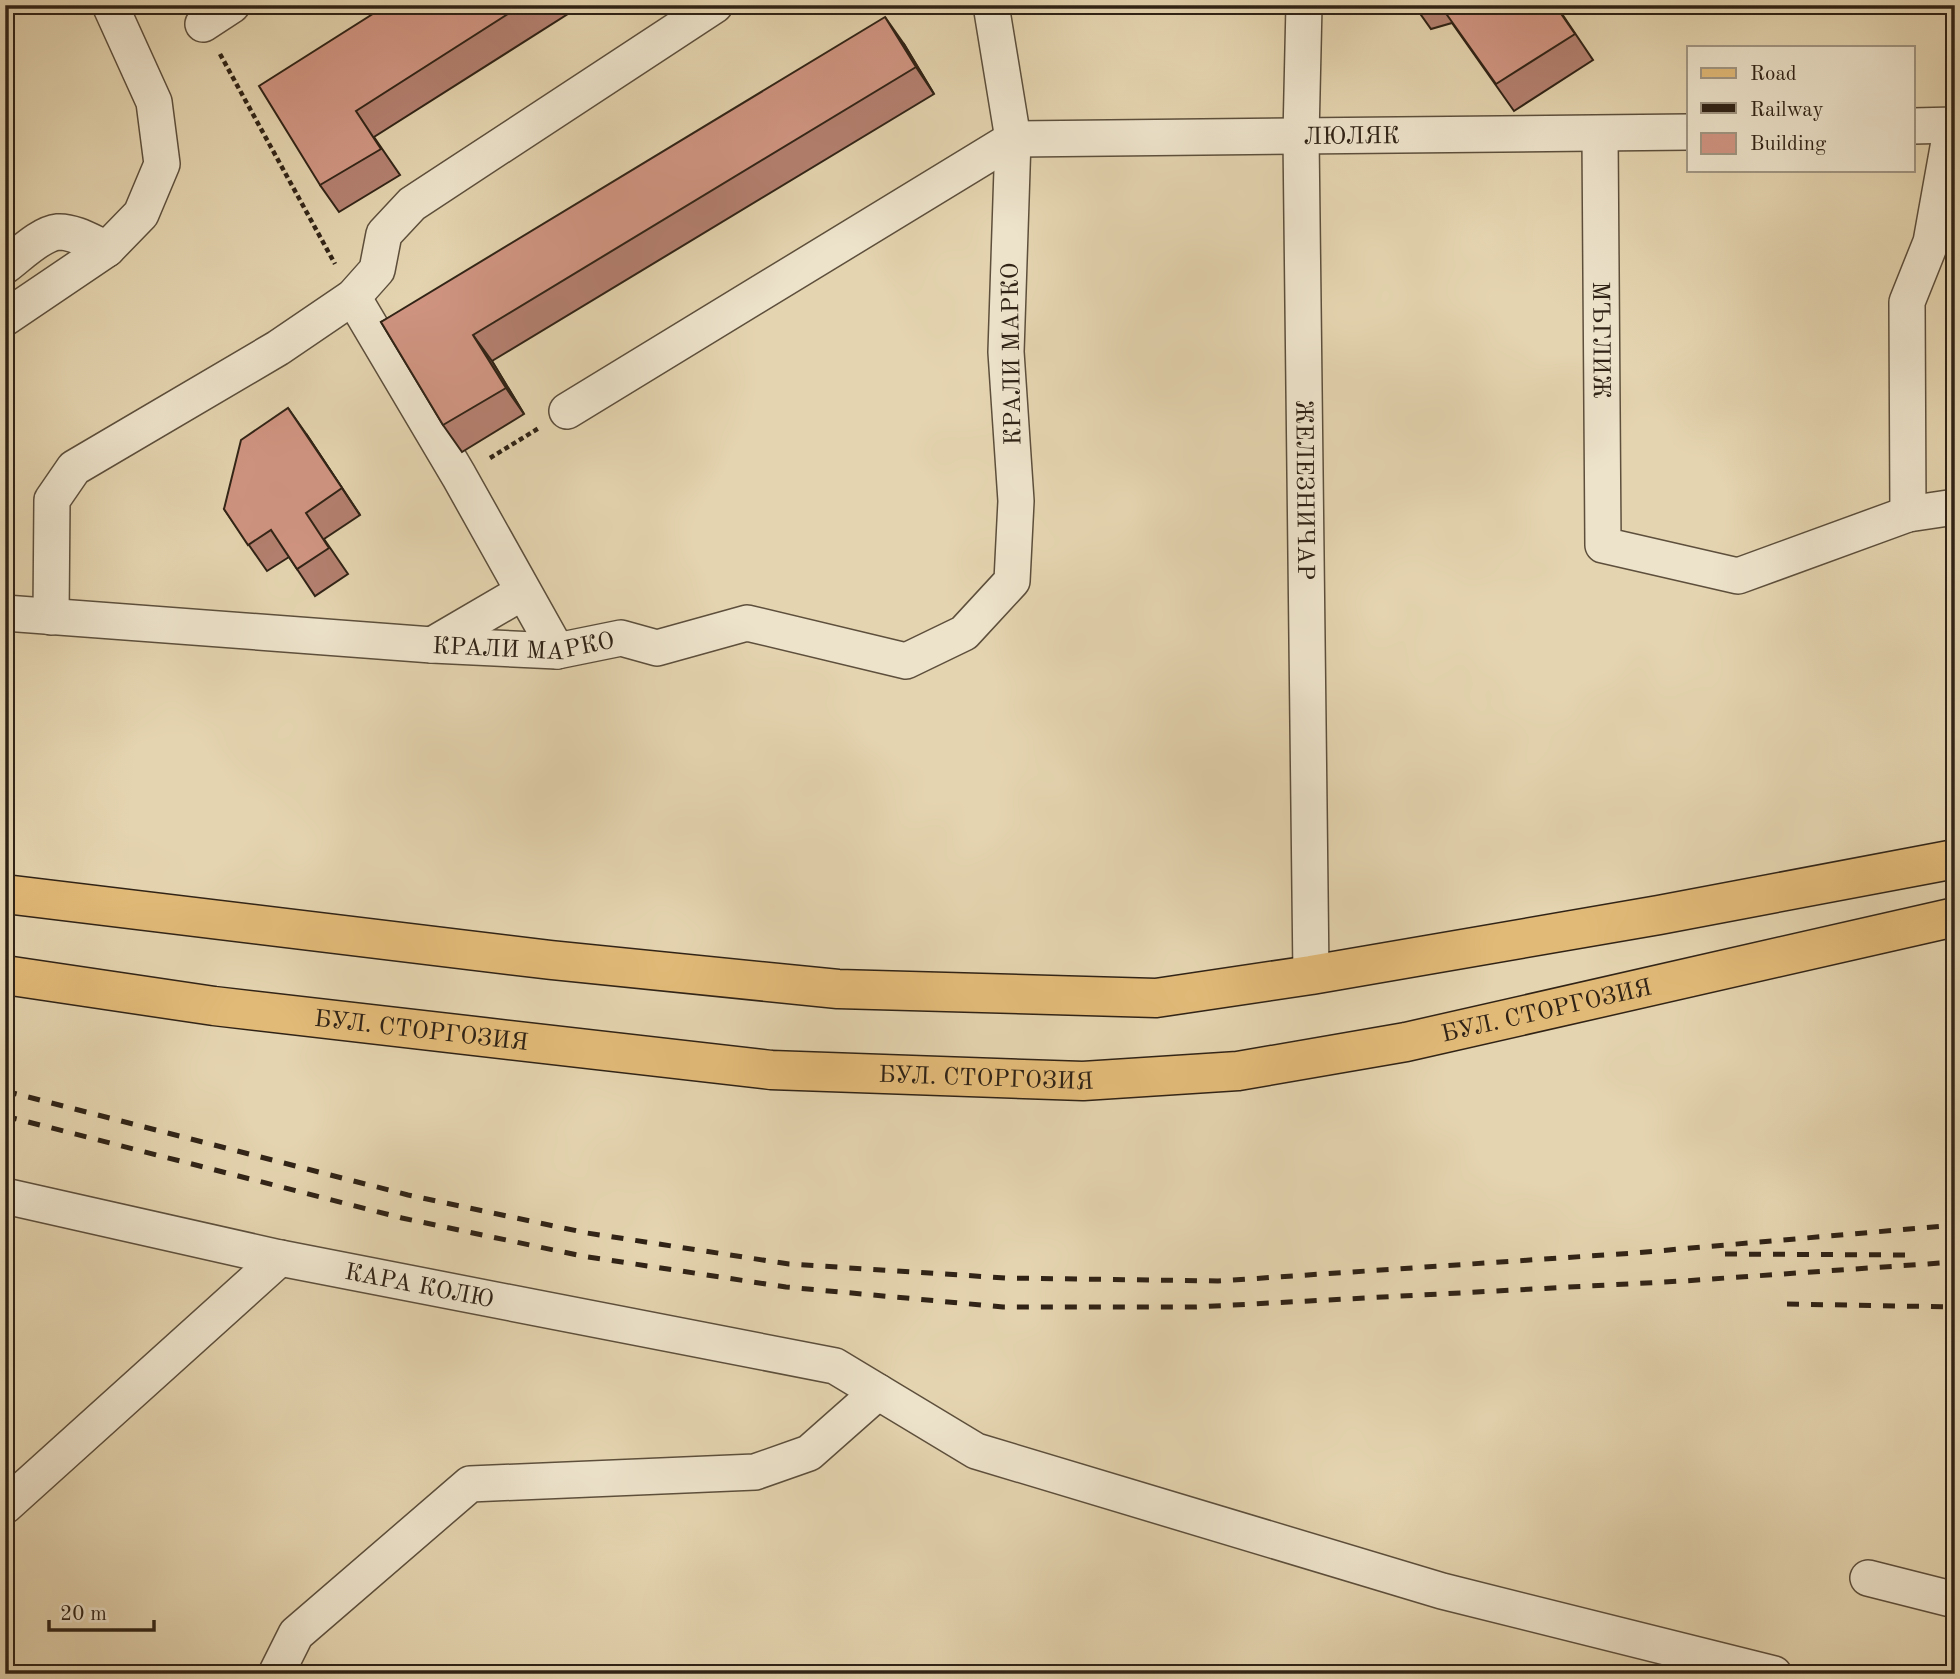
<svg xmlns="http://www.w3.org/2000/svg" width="1960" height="1679" font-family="'Old Standard TT',serif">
<rect width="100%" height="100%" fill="#e4d4af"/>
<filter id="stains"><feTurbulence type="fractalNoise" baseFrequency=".00286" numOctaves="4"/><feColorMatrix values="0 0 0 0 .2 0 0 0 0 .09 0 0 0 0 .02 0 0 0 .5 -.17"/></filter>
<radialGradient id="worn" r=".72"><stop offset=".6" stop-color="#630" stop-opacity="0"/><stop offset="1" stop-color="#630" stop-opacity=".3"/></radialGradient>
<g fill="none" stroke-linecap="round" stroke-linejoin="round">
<defs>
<g id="minor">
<path id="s1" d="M1304,5l-3,131 10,839"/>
<path d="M203,24l29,-19"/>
<path d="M1913,126l42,-1"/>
<path id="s2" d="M1600,135l3,410 135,31 170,-62 47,-7"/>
<path d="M5,266c15,-11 35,-32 53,-34 16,-1 35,11 49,17"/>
<path d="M353,297l106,179 98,175"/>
<path d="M5,318l102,-69 34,-35 21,-50 -8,-62 -44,-97"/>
<path id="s3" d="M567,411l446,-272 676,-7"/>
<path d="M1908,514l-1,-212 24,-60 21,-117"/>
<path id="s4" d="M5,613l427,32 125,6 64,-13 36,10 90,-25 159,38 58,-28 48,-52 4,-80 -10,-149 7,-213 -22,-134"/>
<path d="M51,617l1,-117 22,-32 204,-120 75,-51 24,-27 7,-36 28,-30 303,-199"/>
<path d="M432,645l91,-53"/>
<path id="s5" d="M5,1196l275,62 555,108 141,85 466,140 332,83"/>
<path d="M5,1506l275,-248"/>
<path d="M1868,1578l87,22"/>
<path d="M276,1674l20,-40 174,-150 285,-12 54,-19 69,-61"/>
</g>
<g id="major">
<path d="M5,894l546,66 287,29 318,9 155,-23 348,-60 296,-56"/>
<path id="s6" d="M5,975l209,31 557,64 312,11 155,-10 168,-29 549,-125"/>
</g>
</defs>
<use href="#minor" stroke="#5d4f3c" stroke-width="38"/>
<use href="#major" stroke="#302316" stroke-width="41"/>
<path stroke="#302316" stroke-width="4.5" stroke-dasharray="5 3.5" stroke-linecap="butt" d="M220,54l115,210
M490,458l49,-30"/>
<use href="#minor" stroke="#ede3cb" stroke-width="35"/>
<use href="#major" stroke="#e2ba78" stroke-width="38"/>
<path stroke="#302316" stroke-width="5" stroke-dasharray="12 12" stroke-linecap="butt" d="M5,1091l403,104 179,38 202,31 217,14 212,3 416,-28 321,-28
M5,1116l397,102 180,38 204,31 217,20h193l487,-26 272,-19
M1725,1254l189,1
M1787,1304l168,3"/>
</g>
<path fill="#b48070" stroke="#302316" stroke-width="2" d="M387,5h195l-208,132 26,38 -61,37 -19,-27z
M1414,5h142l37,55 -79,51 -62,-88 -21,6z
M904,44l30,50 -442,267 32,53 -62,38 -19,-27 -62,-103z
M307,435l53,80 -36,24 24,35 -33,22 -26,-39 -22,14 -43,-62z"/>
<path fill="#92685b" stroke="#302316" stroke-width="2" d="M885,17l19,27 30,50 -18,-27z
M473,335l19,26 32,53 -18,-26z
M288,408l19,27 53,80 -18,-27z"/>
<path fill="#d19582" stroke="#302316" stroke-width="2" d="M387,5h135l-166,106 25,38 -61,36 -61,-99z
M1440,5h115l20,29 -79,50z
M885,17l31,50 -443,268 33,53 -63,37 -62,-103z
M288,408l54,80 -36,25 23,35 -32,21 -26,-39 -23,15 -24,-36 17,-69z"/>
<g text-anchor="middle" stroke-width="7" stroke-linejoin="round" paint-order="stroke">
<g font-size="24" fill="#302316" stroke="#ede3cb">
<text dy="8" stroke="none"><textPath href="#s3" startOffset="861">ЛЮЛЯК</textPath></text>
<text dy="8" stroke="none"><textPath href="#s2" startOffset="205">МЪГЛИЖ</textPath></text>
<text transform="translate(1011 354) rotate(-91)" y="8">КРАЛИ МАРКО</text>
<text dy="8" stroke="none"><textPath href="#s1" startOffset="485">ЖЕЛЕЗНИЧАР</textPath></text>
<text dy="8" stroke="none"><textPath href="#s4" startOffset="520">КРАЛИ МАРКО</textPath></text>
<text dy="8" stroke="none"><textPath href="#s6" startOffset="1554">БУЛ. СТОРГОЗИЯ</textPath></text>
<text dy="8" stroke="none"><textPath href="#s6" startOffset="420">БУЛ. СТОРГОЗИЯ</textPath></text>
<text dy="8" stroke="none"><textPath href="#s6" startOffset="987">БУЛ. СТОРГОЗИЯ</textPath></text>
<text dy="8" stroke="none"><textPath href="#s5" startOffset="424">КАРА КОЛЮ</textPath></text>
</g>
</g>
<rect width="1960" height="1679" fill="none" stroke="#e4d4af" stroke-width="28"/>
<rect x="7" y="7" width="1946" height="1665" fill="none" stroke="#302316" stroke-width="3.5"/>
<rect x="14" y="14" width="1932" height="1651" fill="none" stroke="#302316" stroke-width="2"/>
<rect x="1687" y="46" width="228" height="126" fill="#ede3cb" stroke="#a19683" stroke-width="2"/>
<rect x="1701" y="68" width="35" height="10" fill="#e2ba78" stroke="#a19683" stroke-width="2"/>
<text x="1750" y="80" font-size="21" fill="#302316">Road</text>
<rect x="1701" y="103" width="35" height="10" fill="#302316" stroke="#a19683" stroke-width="2"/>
<text x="1750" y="116" font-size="21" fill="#302316">Railway</text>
<rect x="1701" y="133" width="35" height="21" fill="#d19582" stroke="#a19683" stroke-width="2"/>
<text x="1750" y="150" font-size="21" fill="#302316">Building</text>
<path d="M49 1620v10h105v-10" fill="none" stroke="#302316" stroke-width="3.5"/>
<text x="60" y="1620" font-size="21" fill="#302316" stroke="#ede3cb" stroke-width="5" paint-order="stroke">20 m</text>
<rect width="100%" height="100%" filter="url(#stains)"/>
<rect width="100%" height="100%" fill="url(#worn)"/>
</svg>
